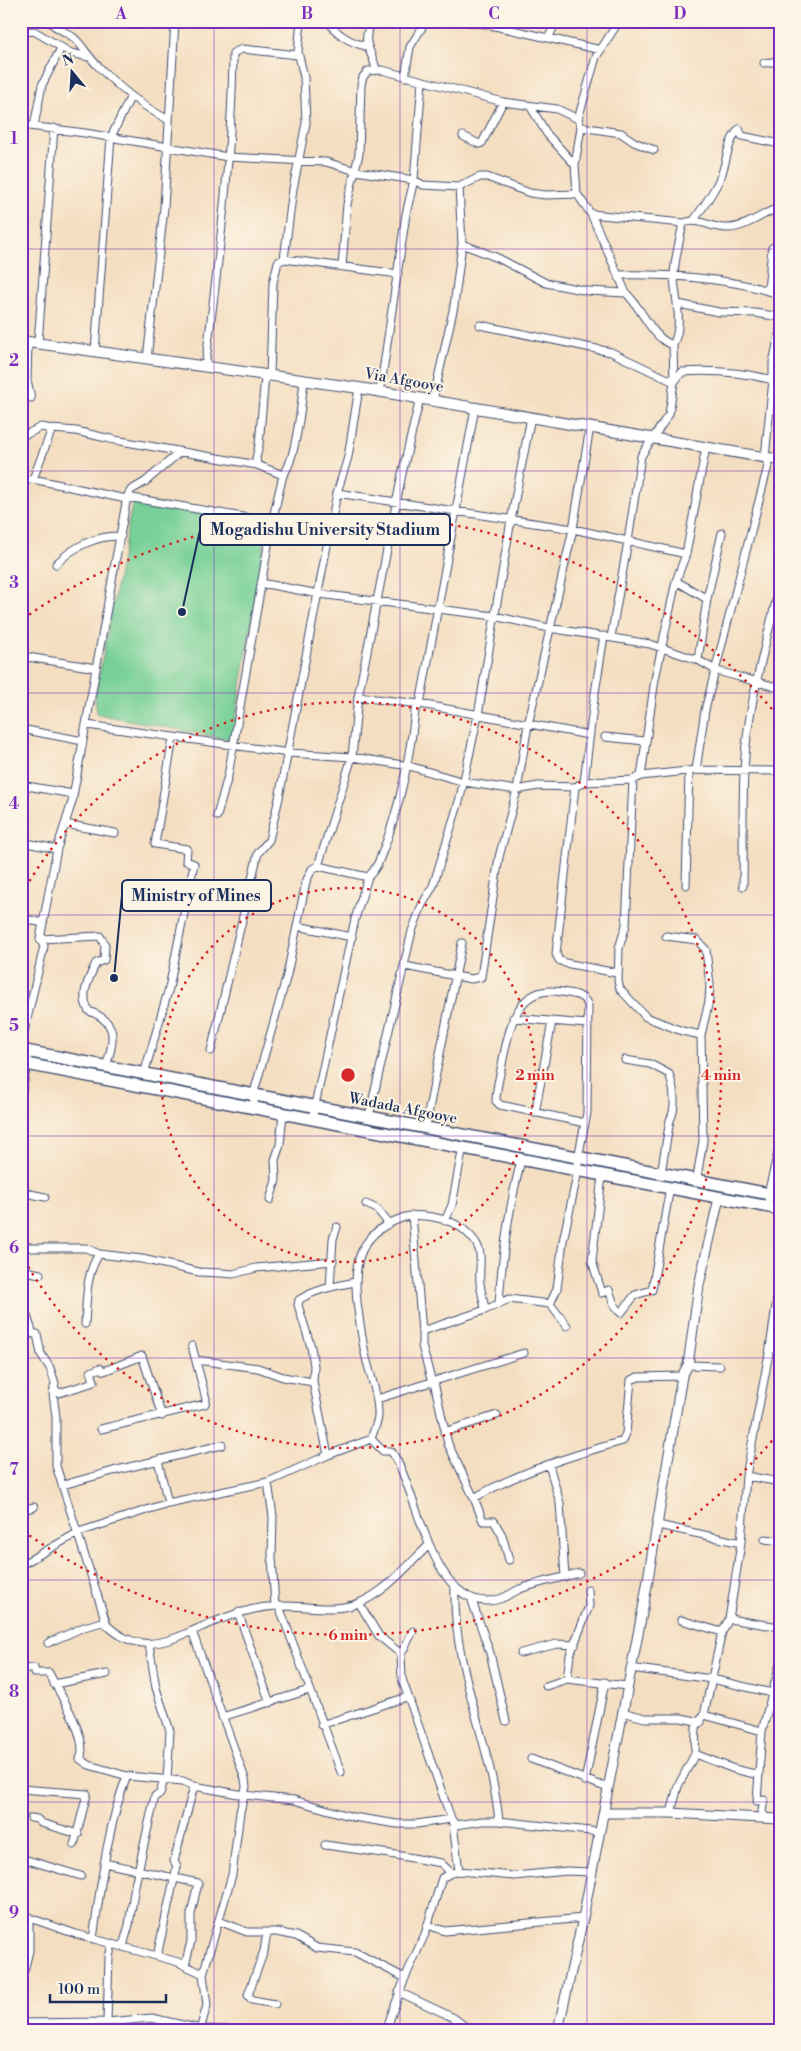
<svg xmlns="http://www.w3.org/2000/svg" width="801" height="2051" font-family="'Libre Bodoni',serif">
<rect width="100%" height="100%" fill="#fcf5e5"/>
<filter id="ink" filterUnits="userSpaceOnUse"><feTurbulence type="fractalNoise" baseFrequency=".02" numOctaves="2"/><feDisplacementMap in="SourceGraphic" scale="10" xChannelSelector="R" yChannelSelector="G"/><feConvolveMatrix kernelMatrix="1 2 1 2 8 2 1 2 1" color-interpolation-filters="sRGB"/></filter>
<filter id="wash" filterUnits="userSpaceOnUse"><feTurbulence type="fractalNoise" baseFrequency=".0096" numOctaves="4" result="noise"/><feDisplacementMap in="SourceGraphic" scale="20" xChannelSelector="R" yChannelSelector="G"/><feGaussianBlur stdDeviation="1.12" result="paint"/><feColorMatrix in="noise" values="0 0 0 0 0 0 0 0 0 0 0 0 0 0 0 0 0 1.4 0 .05"/><feComposite in="paint" operator="in"/></filter>
<g filter="url(#wash)">
<rect width="100%" height="100%" fill="#f4dec1"/>
<path fill="#76d097" stroke="#48807a" d="M133,500l128,21 -5,18 9,2 -33,199 -135,-26 -2,-17z"/>
</g>
<g filter="url(#ink)">
<g fill="none" stroke-linecap="round" stroke-linejoin="round">
<defs>
<path id="minor" d="M49,21c8,9 17,10 25,17 8,7 14,18 22,26 22,23 45,42 73,56
M328,21c8,13 23,22 38,25
M372,21c-12,23 -1,26 4,48
M460,21l26,3 115,26
M21,32l13,-1 37,22 18,4
M549,37l7,-16
M764,63l16,-2
M405,77l5,-30 16,-26
M530,106l17,28 28,31
M578,119l18,-62 23,-36
M21,125l64,8 143,24 98,5 30,9 58,9 9,5 36,2 3,57 36,14 48,25 42,8 38,2
M34,126l8,-41 19,-37
M581,127l40,6 13,9 20,8
M463,136l16,8 3,-1 21,-41
M459,187l21,-10h7l43,16 15,2 32,-1
M591,214l92,9c-3,17 -9,37 -9,54 1,23 10,46 -1,68
M694,220c10,-14 20,-28 27,-44 6,-15 6,-34 18,-47l3,7 38,8
M683,223c19,-6 27,6 46,5 18,-1 34,-15 51,-21
M284,259l9,-70 13,-66 -2,-46 -6,-25 3,-31
M342,267l5,-63 12,-50 2,-69 2,-8 5,-6 14,-1 121,32 54,7 21,10 3,8 -6,38 2,29 14,20 35,79c16,15 26,46 47,52l1,37
M619,275c47,-1 116,3 161,20
M768,291l4,-43 8,-4
M678,304l41,8 36,1 25,4
M480,325l131,27 63,30 -5,32 -28,42 -13,85 58,13
M28,343l-1,37 4,18
M38,343l16,-215
M95,352l16,-215 20,-41
M147,359l17,-151 11,-187
M205,368c13,-103 27,-211 28,-315l9,-4 56,6
M270,376l3,-93 5,-21 6,-3 114,15
M675,381l7,-9c32,-2 60,0 91,8v-17l7,-33
M380,392l26,-178 8,-34 8,-98
M433,401l21,-95 8,-62
M21,432l6,2 14,-7 11,2
M765,457l8,-77
M283,475c13,-14 19,-75 21,-95
M33,479l19,-50 24,2 39,9 142,25
M21,482l12,-3 93,20
M337,493l236,36 55,12 -17,96
M127,497l145,25
M56,564c17,-17 40,-29 65,-28
M676,581l31,18 -9,61 19,11 63,17
M261,583l58,11 175,22 55,12 101,16 48,16
M707,599l15,-66
M21,656l75,12
M358,697l62,7 169,31
M87,725l202,28 63,4 57,9 55,16 53,8 21,-4 37,1 9,-5 49,-2 8,-4 55,-6 84,1
M21,729l62,12
M605,737l40,4
M696,770l9,-60 65,-252
M641,776l14,-97 21,-98 10,-27 20,-107
M633,780l-7,145 -7,23 -1,33 2,8 26,28 36,14 19,4
M584,782l10,-83 10,-63
M21,785l52,9
M575,787l-19,167 3,6 6,3 52,10
M217,816l11,-40 44,-254 11,-47 -26,-10 -1,-7 3,-13 6,-69
M65,824l50,9
M21,842l36,7
M318,866l34,-109 6,-60 44,-223 18,-76
M192,882l56,11
M686,885l3,-114
M743,886c1,-47 -2,-95 3,-141 6,-54 21,-107 34,-160
M21,918l22,5
M297,926l55,11
M666,936l31,4 9,10 4,35 -1,16 -8,34 2,106 -7,42
M40,939l60,-3 5,9 -1,15 -8,3c-7,16 -17,32 -7,48 30,11 25,29 17,56
M405,966l66,13 10,-2 18,-120 18,-67 11,-65 45,-196 17,-102
M513,1018l74,6
M21,1045l23,-99 -4,-7 17,-90 15,-47 55,-305 4,-7 14,-8 35,-30
M211,1051l47,-198 11,-13 10,-42 58,-305 11,-36 11,-69
M625,1060l25,4 19,10c5,13 8,34 1,46l-9,53
M144,1074l25,-86 25,-124 -8,-3 1,-12 -32,-5 18,-106
M255,1108l-2,-12 34,-121 19,-93 6,-13 6,-3 50,11c11,-10 13,-23 19,-37 15,-43 23,-84 28,-129l5,-7 55,-296
M535,1113l17,-91
M369,1116l43,-185 10,-26 11,-19 27,-88 18,-83 33,-195 20,-103
M312,1119l43,-200 13,-42
M425,1129l37,-186
M602,1176l-10,85 10,32 7,-3 6,17 6,6 14,-18 17,-5 18,-103
M21,1192l24,5
M777,1196c5,22 -2,44 3,65
M270,1200l6,-20 -1,-20 5,-15 3,-32
M366,1204l11,5 12,15
M769,1207l-1,-13 12,-50
M412,1215l10,116
M445,1221l7,-16 11,-59
M21,1244l11,4h54l13,6 43,5 57,13 22,1 12,1 23,-6 77,-7
M21,1270l19,4
M330,1287l3,-48 4,-12
M499,1303c3,-49 10,-95 22,-143
M550,1304l7,-15 6,-48 15,-70v-13l9,-45 1,-108c-5,-11 -15,-11 -26,-13 -45,-8 -52,34 -59,67 -2,13 -7,28 -7,42l4,4 85,18
M27,1316l6,18h4l4,20 9,14 5,15 -2,11 3,23v49l51,159c27,26 53,21 85,6l53,148 1,8 -6,25 -8,63 -29,99
M85,1324c2,-25 0,-48 14,-70
M770,1348l10,1
M196,1360l62,8 25,9 30,5
M688,1365l32,1
M434,1382l14,62 26,54c45,-26 99,-43 149,-57l3,-8 5,-53 7,-3 44,-1
M432,1383l-10,-37v-15l63,-21
M54,1388l5,5 32,-10 3,-2 -3,-9 9,-4 4,3 38,-15 20,60
M377,1399l147,-46
M101,1429l104,-25 1,-5 -14,-53
M444,1432l53,-17
M371,1439c2,-7 6,-15 7,-22 1,-19 -7,-40 -12,-59 -3,-13 -5,-27 -7,-41 -7,-45 -6,-82 43,-99 16,-6 47,0 61,11 25,21 15,29 17,54 1,9 4,18 5,27l24,-11 41,5 17,22
M371,1439l12,12h8c27,37 38,151 97,150 13,0 21,-7 32,-12 19,-7 40,-11 59,-16
M328,1455l-15,-73 1,-16 -3,-19 -13,-42 1,-5c16,-11 38,-14 56,-18
M158,1460l10,43
M549,1465l11,38 5,74
M746,1476l34,6
M268,1482l5,35 -1,40 3,49
M63,1485l50,-14 109,-26
M474,1498l9,23h11l8,14 7,25
M21,1510l13,-3
M658,1525l83,18
M765,1539l15,2
M21,1565l58,-33 89,-29 100,-21 60,-27 43,-16
M455,1586c-3,83 36,155 44,235
M471,1598l19,55 16,68
M359,1603l20,33 22,18
M279,1606l62,166
M238,1612l32,91
M729,1619l51,8
M681,1620l41,12
M192,1631c29,-12 55,-24 87,-25 27,-1 54,7 80,-3 27,-11 49,-38 70,-58
M413,1631l-12,23 1,25 51,145 6,47
M48,1643l36,-16 22,-6
M149,1644l7,44 14,43 -3,48
M521,1653l36,-9 18,1
M630,1668l82,11 60,14
M21,1669l13,-1 1,5h14c9,18 41,66 31,86l9,6 38,11 56,5 11,5 50,9 50,5 59,17 44,7h20l34,-5 5,6 26,-4h17l100,11
M567,1679l3,-24 19,-49 -1,-16
M54,1684l53,-10
M546,1686l21,-7 60,7
M622,1712l23,6h36l20,4
M704,1715l58,16
M222,1717l87,-27
M321,1725l86,-28
M695,1754l39,15 25,6
M531,1759l77,29
M585,1781l20,-99
M21,1789l66,5 -13,51
M671,1813l7,-27 17,-32 1,-27 8,-12 18,-83 7,-13 12,-76 5,-67 24,-128 10,-70
M31,1818l6,1 4,4 37,11
M765,1818l-3,-7 2,-11 -7,1 5,-70 18,-67
M325,1845l65,9 51,9 10,10 8,-2 55,5 53,-5 24,1
M104,1863l94,20 -7,31v27l-6,25
M21,1864l3,-5 57,17
M21,1915l55,19 102,28 25,12 4,31 -7,25
M219,1921l28,11h29l20,4 21,12 38,4 50,26
M428,1925l17,6 138,-13
M267,1932l-3,19 -16,44 4,5 23,4
M93,1939c8,-54 14,-112 34,-163
M123,1946l6,-21 6,-40 20,-89 5,-2 4,-15
M157,1956l20,-90 -3,-5 20,-75
M24,1971l5,-20v-34
M399,1992l55,26 16,12
M107,2022l45,-4 48,11 39,1
M21,2023l86,-1 2,-65 3,-13
M386,2030l19,-52 20,-44 17,-56 9,-5"/>
<path id="tertiary" d="M21,1091l6,-32
M604,1813h67l109,6
M558,2030l25,-112 61,-315 38,-227 6,-11 11,-80 20,-87"/>
<path id="secondary" d="M21,341l338,47 421,72"/>
<path id="trunk" d="M21,1050l759,146
M21,1063l759,146"/>
</defs>
<use href="#minor" stroke="#3c496d" stroke-width="9"/>
<use href="#tertiary" stroke="#3c496d" stroke-width="11"/>
<use href="#secondary" stroke="#3c496d" stroke-width="12"/>
<use href="#trunk" stroke="#3c496d" stroke-width="14"/>
<use href="#minor" stroke="#fff" stroke-width="7"/>
<use href="#tertiary" stroke="#fff" stroke-width="9"/>
<use href="#secondary" stroke="#fff" stroke-width="10"/>
<use href="#trunk" stroke="#fff" stroke-width="11"/>
</g>
</g>
<path fill="none" stroke="#7b2cbf" stroke-width="1" stroke-opacity="0.55" d="M214,21v2009M400,21v2009M587,21v2009M21,249h759M21,471h759M21,693h759M21,915h759M21,1136h759M21,1358h759M21,1580h759M21,1802h759"/>
<g fill="none" stroke="#d62828" stroke-width="2.5" stroke-dasharray="2.5 5">
<circle cx="348" cy="1075" r="187"/>
<path d="M22 894A373 373 0 1 1 22 1256"/>
<path d="M777 1435A560 560 0 0 1 23 1531M23 619A560 560 0 0 1 777 715"/>
</g>
<g text-anchor="middle" stroke-width="4" stroke-linejoin="round" paint-order="stroke">
<g font-size="15" fill="#1b2f5e" stroke="#fcf5e5">
<text transform="translate(404 380) rotate(10)" y="5">Via Afgooye</text>
<text transform="translate(403 1108) rotate(11)" y="5">Wadada Afgooye</text>
</g>
</g>
<circle cx="348" cy="1075" r="8" fill="#d62828" stroke="#fcf5e5" stroke-width="2.5"/>
<g font-size="15" text-anchor="middle" font-weight="bold" fill="#d62828" stroke="#fcf5e5" stroke-width="4" stroke-linejoin="round" paint-order="stroke">
<text x="535" y="1080">2 min</text>
<text x="721" y="1080">4 min</text>
<text x="348" y="1640">6 min</text>
</g>
<path fill="none" stroke="#1b2f5e" stroke-width="2" d="M182 612L200 530M114 978L122 895"/>
<g fill="#1b2f5e" stroke="#fcf5e5" stroke-width="2">
<circle cx="182" cy="612" r="5"/>
<circle cx="114" cy="978" r="5"/>
</g>
<g fill="#fcf5e5" stroke="#1b2f5e" stroke-width="2">
<rect x="200" y="514" width="250" height="31" rx="5"/>
<rect x="122" y="880" width="149" height="31" rx="5"/>
</g>
<g font-size="16" text-anchor="middle" font-weight="bold" fill="#1b2f5e">
<text x="325" y="535">Mogadishu University Stadium</text>
<text x="196" y="901">Ministry of Mines</text>
</g>
<rect width="801" height="2051" fill="none" stroke="#fcf5e5" stroke-width="55"/>
<g transform="translate(72 72) rotate(342)" stroke="#fcf5e5" stroke-width="4" paint-order="stroke">
<path d="M0-4L9 19L0 12L-9 19Z" fill="#1b2f5e"/>
<text y="-8" font-size="14" font-weight="bold" text-anchor="middle" fill="#1b2f5e">N</text>
</g>
<path d="M50 1994v8h116v-8" fill="none" stroke="#1b2f5e" stroke-width="2.5"/>
<text x="58" y="1994" font-size="15" fill="#1b2f5e" stroke="#fcf5e5" stroke-width="4" paint-order="stroke">100 m</text>
<rect x="28" y="28" width="746" height="1996" fill="none" stroke="#7b2cbf" stroke-width="2"/>
<g font-size="16" text-anchor="middle" font-weight="bold" fill="#7b2cbf">
<text x="121" y="19">A</text>
<text x="307" y="19">B</text>
<text x="494" y="19">C</text>
<text x="680" y="19">D</text>
<text x="14" y="144">1</text>
<text x="14" y="366">2</text>
<text x="14" y="588">3</text>
<text x="14" y="809">4</text>
<text x="14" y="1031">5</text>
<text x="14" y="1253">6</text>
<text x="14" y="1475">7</text>
<text x="14" y="1697">8</text>
<text x="14" y="1918">9</text>
</g>
</svg>
